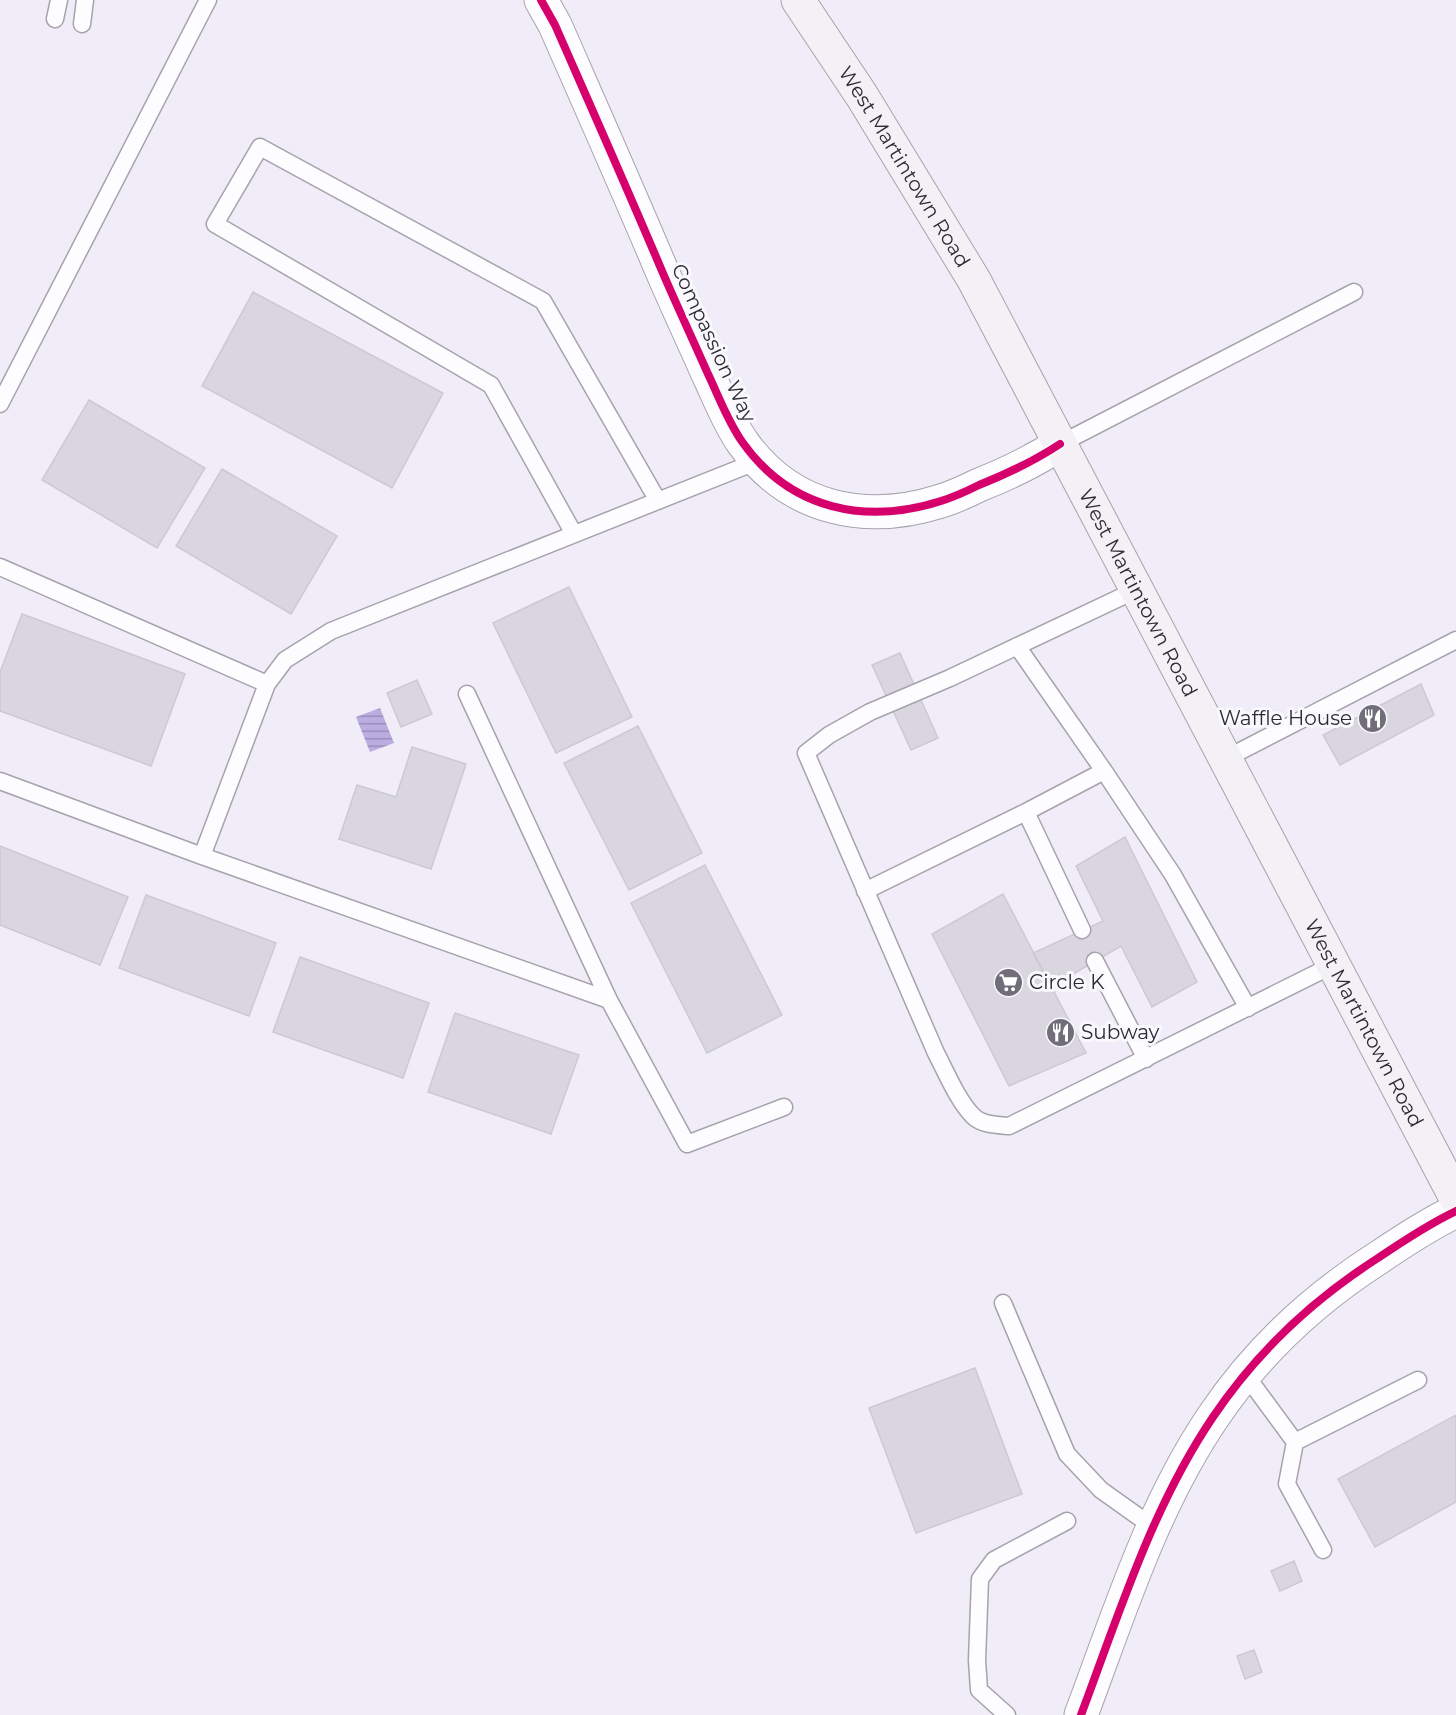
<svg xmlns="http://www.w3.org/2000/svg" width="1456" height="1715" font-family="Montserrat,sans-serif">
<defs>
<pattern id="water-rules" width="6" height="5" patternUnits="userSpaceOnUse" patternTransform="scale(1.5)"><rect width="6" height="5" fill="#bcade1"/><path d="M0 2.5h6" fill="none" stroke="#998db7"/></pattern>
</defs>
<rect width="100%" height="100%" fill="#f0edf8"/>
<path fill="url(#water-rules)" d="M380,708l14,35 -24,9 -14,-35z"/>
<path fill="#d9d6e0" stroke="#cbc9d3" stroke-width="1.5" d="M253,292l190,101 -51,95 -190,-102z
M89,400l116,68 -48,80 -115,-68z
M222,469l115,67 -46,78 -115,-68z
M569,587l63,130 -76,36 -63,-130z
M22,614l163,60 -34,92 -151,-55v-39z
M900,653l38,85 -27,12 -39,-85z
M417,680l15,34 -31,13 -14,-34z
M1421,684l13,31 -94,50 -17,-30z
M638,726l64,127 -73,37 -65,-127z
M412,747l54,17 -35,105 -92,-30 18,-54 39,12z
M1125,837l72,145 -45,25 -31,-61 -70,41 -18,-34 70,-32 -27,-55z
M0,846l128,51 -28,68 -100,-40z
M705,865l77,150 -75,38 -76,-150z
M1003,894l83,159 -77,33 -77,-152z
M146,895l130,48 -27,73 -130,-48z
M300,957l129,46 -26,75 -130,-46z
M455,1013l124,42 -28,79 -123,-42z
M975,1368l47,126 -106,39 -47,-125z
M1456,1415v87l-81,45 -37,-68z
M1294,1561l8,20 -22,10 -9,-20z
M1254,1650l8,22 -17,7 -8,-23z"/>
<g fill="none" stroke-linecap="round" stroke-linejoin="round">
<defs>
<path id="lane" d="M55,19l4,-19
M82,24l3,-24
M0,404l208,-404
M1060,444l294,-152
M574,534l-83,-149 -276,-161 45,-77 283,154 115,200
M0,567l267,117
M1136,590l-186,88 -80,34 -41,23 -23,18 130,300c10,19 22,48 37,63 9,9 24,9 36,10l324,-161
M1017,646l87,125 69,104 75,133
M1225,759l231,-119
M0,781l202,75 65,-172 18,-24 46,-29 427,-170
M1026,812l56,118
M202,856l407,144 -142,-306
M865,891l161,-79 78,-41
M1095,961l51,98
M609,1000l78,144 97,-37
M1003,1303l64,151 34,36 52,37
M1245,1374l50,68 123,-62
M1295,1442l-8,42 36,66
M1007,1715l-28,-25 -2,-30 3,-81 14,-19 73,-39"/>
<path id="street" d="M541,0l14,25c36,82 72,163 107,246 15,35 31,69 46,103 11,23 20,48 35,69 48,67 123,82 198,58 13,-4 26,-10 38,-16 28,-11 55,-24 81,-41
M1081,1715c38,-101 71,-208 132,-298 43,-64 101,-118 165,-159 25,-17 51,-34 78,-47"/>
<g id="secondary">
<path id="s1" d="M798,0l64,96 112,184 482,918"/>
</g>
</defs>
<use href="#lane" stroke="#a6a3ad" stroke-width="19"/>
<use href="#street" stroke="#a6a3ad" stroke-width="35"/>
<use href="#secondary" stroke="#a6a3ad" stroke-width="35"/>
<use href="#lane" stroke="#fdfcfe" stroke-width="16"/>
<use href="#street" stroke="#fdfcfe" stroke-width="33"/>
<use href="#secondary" stroke="#f3f1f6" stroke-width="33"/>
<defs>
<path id="cycleway" d="M541,0l14,25c36,82 72,163 107,246 15,35 31,69 46,103 11,23 20,48 35,69 48,67 123,82 198,58 13,-4 26,-10 38,-16 28,-11 55,-24 81,-41
M1081,1715c38,-101 71,-208 132,-298 43,-64 101,-118 165,-159 25,-17 51,-34 78,-47"/>
</defs>
<use href="#cycleway" stroke="#f9f8fd" stroke-width="11"/>
<use href="#cycleway" stroke="#d6006c" stroke-width="8"/>
</g>
<defs>
<symbol id="restaurant-disc" viewBox="-11 -11 22 22"><circle r="9.5" fill="#716e79" stroke="#f9f8fd"/><path d="M-5-6h1v4h1v-4h1v4h1v-4h1v5L-1.5 .5V6h-2V.5L-5-1ZM5-6V6H3V1.5H1.5Q1.5-4 5-6Z" fill="#fff"/></symbol>
<symbol id="supermarket-disc" viewBox="-11 -11 22 22"><circle r="9.5" fill="#716e79" stroke="#f9f8fd"/><path d="M-6-5.5h2.5l.6 2H6L4.5 2H-2.5L-4.4-4H-6ZM-1.5 3.2a1.3 1.3 0 1 0 .1 0ZM3 3.2a1.3 1.3 0 1 0 .1 0Z" fill="#fff"/></symbol>
</defs>
<g fill-rule="evenodd">
<use href="#restaurant-disc" x="1356" y="702" width="33" height="33"/>
<use href="#supermarket-disc" x="992" y="966" width="33" height="33"/>
<use href="#restaurant-disc" x="1044" y="1016" width="33" height="33"/>
</g>
<g text-anchor="middle" stroke-width="6" stroke-linejoin="round" paint-order="stroke">
<g font-size="20" fill="#2d2a34" stroke="#f9f8fd">
<text dy="7" stroke="none"><textPath href="#s1" startOffset="198">West Martintown Road</textPath></text>
<text transform="translate(714 343) rotate(65)" y="7">Compassion Way</text>
<text dy="7" stroke="none"><textPath href="#s1" startOffset="684">West Martintown Road</textPath></text>
<text dy="7" stroke="none"><textPath href="#s1" startOffset="1170">West Martintown Road</textPath></text>
</g>
<g font-size="20" fill="#2d2a34" stroke="#f9f8fd" text-anchor="start">
<text x="1352" y="725" text-anchor="end">Waffle House</text>
<text x="1029" y="989">Circle K</text>
<text x="1081" y="1039">Subway</text>
</g>
</g>
</svg>
